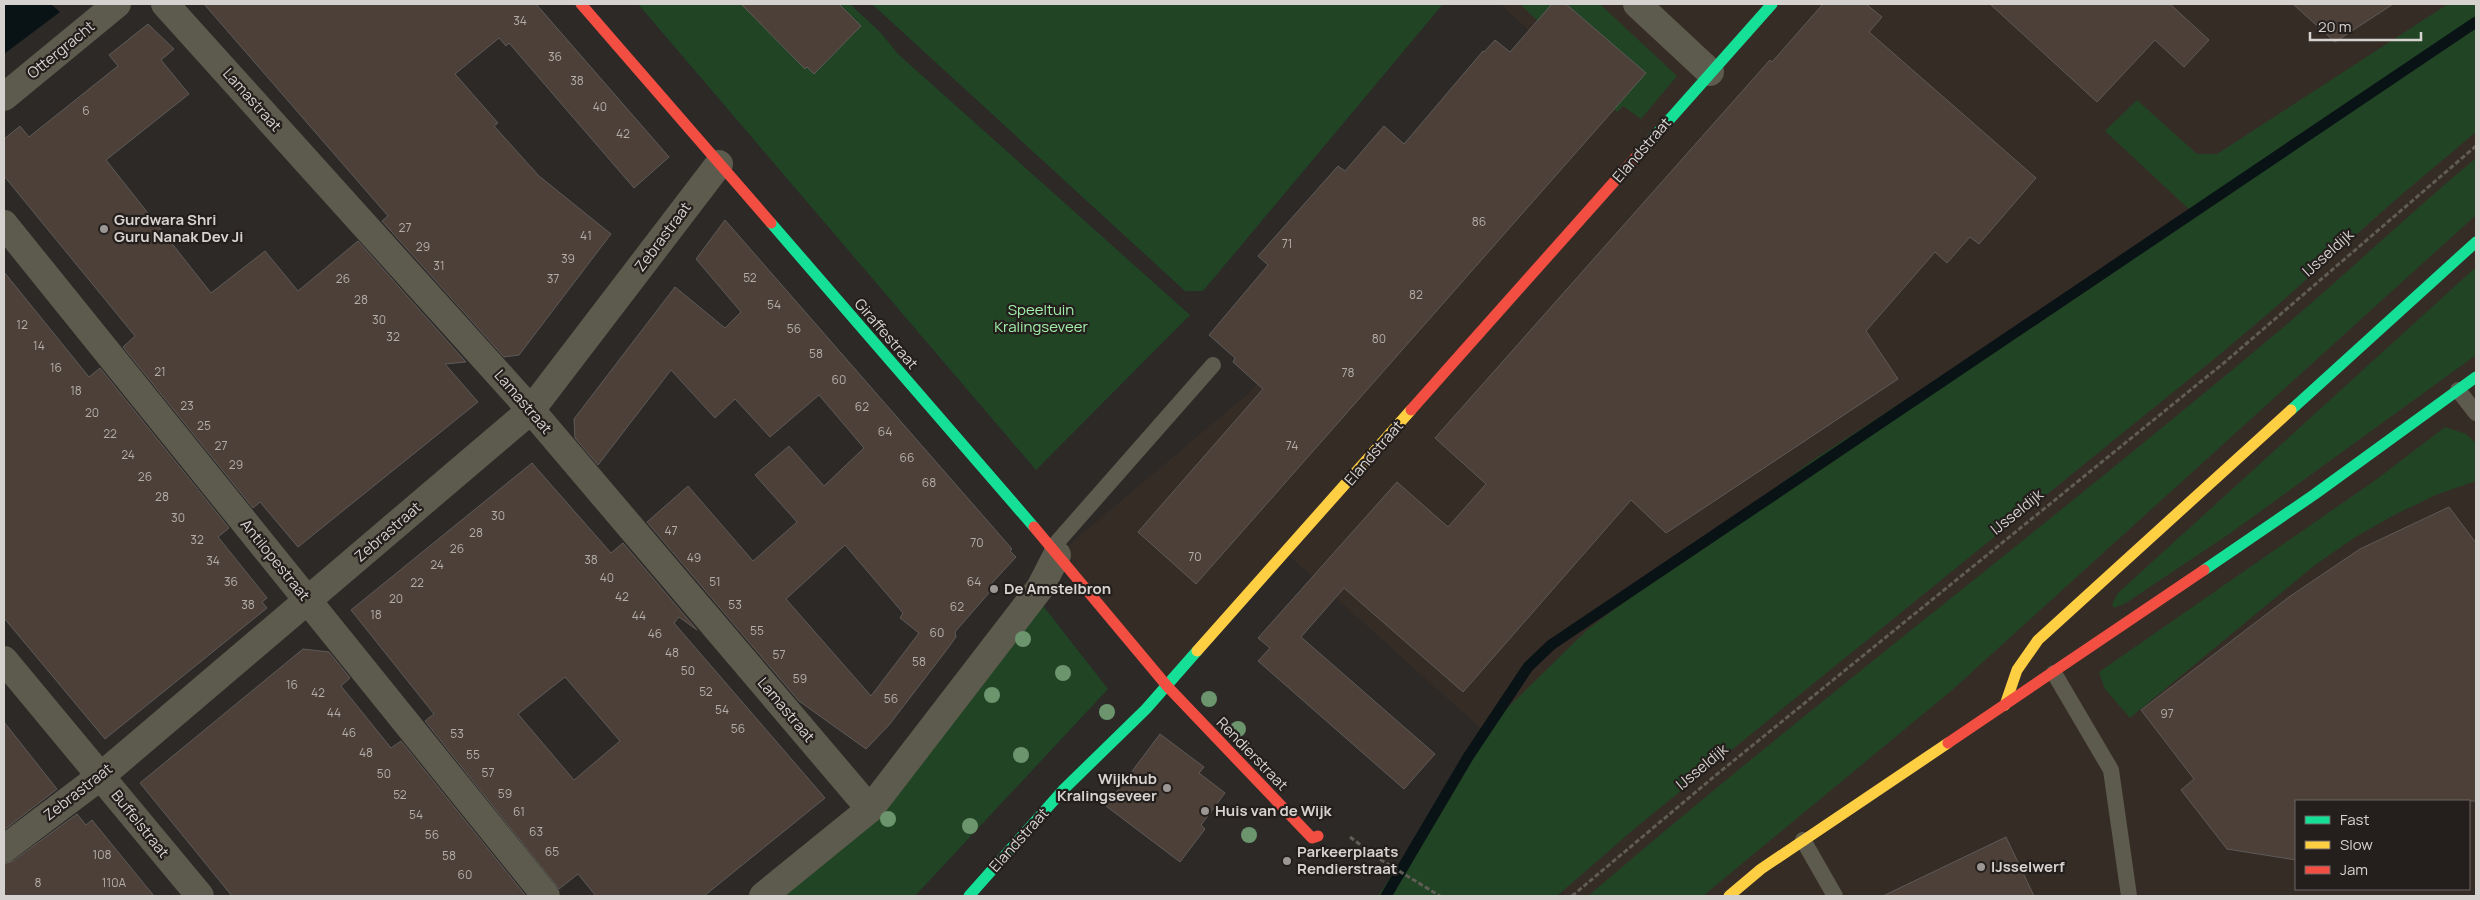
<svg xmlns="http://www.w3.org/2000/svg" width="2480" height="900" font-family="Manrope,sans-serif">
<rect width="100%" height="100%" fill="#2c2927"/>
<path fill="#362c26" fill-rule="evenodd" d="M1500,4h976v892h-911l-78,-162 -201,-181 -119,133 -110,-131 192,-162 302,-343zM2296,801h173v88h-173z"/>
<path fill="#214425" d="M638,4h212l30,28 18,22 292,261 -154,155z
M872,4h571l-240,287h-18z
M1520,4h80l77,72 -36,43 -18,-13 -6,6 -60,-54 8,-11z
M2448,4h28v128l-82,69 -124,111 -51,43 -585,474 -77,67h-179l117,-176 92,-90 223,-168 383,-249 -88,-82 32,-31 60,54h20z
M2476,158v57l-525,476 -248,205h-115c226,-194 464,-374 692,-566 66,-56 129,-116 196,-172z
M2476,267v88l-244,177 -106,71 -12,5 -2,-4 6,-11z
M2445,427l21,7 10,9v38l-38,13 -44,21 -40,23 -39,27 -185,153 -25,-29 -6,-17 278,-193z
M1041,603l67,86 -193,207h-135z"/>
<path fill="#091315" d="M4,4h47l9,8 -56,42z"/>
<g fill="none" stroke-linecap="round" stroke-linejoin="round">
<path stroke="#091315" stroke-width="11" d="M1386,896l82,-139 60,-90 23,-22 925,-623"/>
</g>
<path fill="#4c4038" stroke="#5e5a59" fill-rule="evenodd" d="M204,4h332l133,153 -35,31 -125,-145 -3,3 -7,-8 -44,36 43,49 -4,3 45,50 72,58 -92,121 -15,2 -122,-136 6,-5z
M741,4h98l22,22 -47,48 -7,-7 -2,2z
M1552,4h14l80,69 -450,511 -58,-52 125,-143 -30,-27 2,-4 -26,-23 59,-70 -10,-9 80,-90 7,5 39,-45 20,18 79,-93 1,1 11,-12 15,12z
M1823,4h43l16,13 -13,15 167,146 -57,66 -9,-7 -23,26 -12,-11 -69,79 32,48 -232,154 -35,-33 -168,192 -119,-104 -43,49 134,117 -31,35 -146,-128 12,-13 -12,-10 139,-156 51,45 38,-43 -51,-46 335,-378 2,2z
M1990,4h180l39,36 -25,27 -29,-27 -58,62z
M2293,4h100l-58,38z
M148,24l26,25 -13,11 28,34 -83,66 105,133 54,-42 33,40 60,-50 108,121 -21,2 33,38 -180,145 -38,-45 -7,6 -130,-161 12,-11 -131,-160v-37l16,-13 9,11 89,-71 -9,-11z
M725,220l287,329 -2,2 6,6 -24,26 1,5 -5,6 -33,38 1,5 -11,15 -56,73 -23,24 -67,-48 -152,-179 41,-36 65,75 44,-39 -42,-47 34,-29 35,40 40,-38 -45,-53 -49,42 -35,-38 -20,19 -44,-48 -73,95 -23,-27 -1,-19 101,-132 50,41 16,-16 -45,-53zM845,545l58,68 -3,5 19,15 -48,63 -85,-97z
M4,272l85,105 11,-9 129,160 -11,9 49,61 -5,4 5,6 -162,131 -101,-121z
M532,463l79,90 12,-10 74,87 -18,-13 -5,6 151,175 -121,98h-108l-18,-22 -19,15 -134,-168 9,-7 -83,-104zM565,677l55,64 -46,39 -56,-66z
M2449,507l27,36v258h-180v59l-69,-11 -46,-59 13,-11 -53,-69 148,-113 71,-48z
M303,649l26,3 21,26 -9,8 50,62 10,-7 125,155h-294l-92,-113z
M4,722l53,67 -53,41z
M1160,734l44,33 -5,6 26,20 -24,32 4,4 -25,33 -74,-56z
M77,814l9,11 6,-5 62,76h-150v-32l9,-3z
M2006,837l28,59h-151z"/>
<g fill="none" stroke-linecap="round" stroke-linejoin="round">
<path stroke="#5f5d54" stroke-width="3" stroke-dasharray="5 2.5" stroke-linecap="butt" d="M1350,837l31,23 59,36
M1572,896l144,-121 509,-413 251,-216"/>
<path stroke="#5d5b4d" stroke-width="16" d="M2458,390l18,23
M1052,548l161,-183
M2054,673l57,97 18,126
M1803,840l32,56"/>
<path stroke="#5d5b4d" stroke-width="28" d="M165,4l366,406 339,399
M1637,4l73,68
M4,97l113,-93
M4,224l542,672
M4,660l196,236
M4,849l97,-73 430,-366 188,-246
M763,896l107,-87 170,-221 17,-33"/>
<path stroke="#16e098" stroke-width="11" d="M1638,155l134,-151
M771,223l263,304
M2291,410l185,-168
M2204,570l111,-76 161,-117
M969,896l95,-107 82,-80 51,-58"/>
<path stroke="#ffcf43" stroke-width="11" d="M1197,651l214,-241
M2005,705l12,-35 21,-30 253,-230
M1729,896l32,-27 187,-126"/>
<path stroke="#f24e42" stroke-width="11" d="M581,4l190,219
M1411,410l227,-255
M1034,527l133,159 145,152 6,-2
M1948,743l256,-173"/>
</g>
<g fill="#6c956e">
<circle cx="1023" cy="639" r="8"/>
<circle cx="1063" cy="673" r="8"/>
<circle cx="992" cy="695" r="8"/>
<circle cx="1209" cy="699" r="8"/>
<circle cx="1107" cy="712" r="8"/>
<circle cx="1238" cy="729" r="8"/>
<circle cx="1021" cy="755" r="8"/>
<circle cx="888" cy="819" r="8"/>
<circle cx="970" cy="826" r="8"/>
<circle cx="1249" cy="835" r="8"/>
</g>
<g fill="#9a9795" stroke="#241f1c" stroke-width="2">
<circle cx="104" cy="229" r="5"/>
<circle cx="994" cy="589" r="5"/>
<circle cx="1167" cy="788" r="5"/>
<circle cx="1205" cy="811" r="5"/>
<circle cx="1287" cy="861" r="5"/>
<circle cx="1981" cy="867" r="5"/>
</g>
<g text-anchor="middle" stroke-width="4.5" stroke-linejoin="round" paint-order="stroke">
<g font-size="12" fill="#b4aeaa">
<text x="520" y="25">34</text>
<text x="555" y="61">36</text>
<text x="577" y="85">38</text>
<text x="600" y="111">40</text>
<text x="86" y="115">6</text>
<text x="623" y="138">42</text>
<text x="1479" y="226">86</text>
<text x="405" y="232">27</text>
<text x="586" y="240">41</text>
<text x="1287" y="248">71</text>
<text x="423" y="251">29</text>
<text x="568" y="263">39</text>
<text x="439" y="270">31</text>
<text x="750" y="282">52</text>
<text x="343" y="283">26</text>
<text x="553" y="283">37</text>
<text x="1416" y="299">82</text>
<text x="361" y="304">28</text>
<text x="774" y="309">54</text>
<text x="379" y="324">30</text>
<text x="22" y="329">12</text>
<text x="794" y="333">56</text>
<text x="393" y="341">32</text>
<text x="1379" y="343">80</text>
<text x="39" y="350">14</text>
<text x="816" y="358">58</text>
<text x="56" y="372">16</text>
<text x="160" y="376">21</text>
<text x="1348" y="377">78</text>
<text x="839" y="384">60</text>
<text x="76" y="395">18</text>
<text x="187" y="410">23</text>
<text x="862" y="411">62</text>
<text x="92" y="417">20</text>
<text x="204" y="430">25</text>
<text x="885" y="436">64</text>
<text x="110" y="438">22</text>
<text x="221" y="450">27</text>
<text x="1292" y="450">74</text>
<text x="128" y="459">24</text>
<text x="907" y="462">66</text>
<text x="236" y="469">29</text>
<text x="145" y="481">26</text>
<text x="929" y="487">68</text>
<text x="162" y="501">28</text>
<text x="498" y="520">30</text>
<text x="178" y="522">30</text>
<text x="671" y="535">47</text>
<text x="476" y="537">28</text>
<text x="197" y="544">32</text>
<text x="977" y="547">70</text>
<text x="457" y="553">26</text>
<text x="1195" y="561">70</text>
<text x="694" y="562">49</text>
<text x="591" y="564">38</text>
<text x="213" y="565">34</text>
<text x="437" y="569">24</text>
<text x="607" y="582">40</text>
<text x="231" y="586">36</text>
<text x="715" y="586">51</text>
<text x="974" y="586">64</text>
<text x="417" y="587">22</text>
<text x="622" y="601">42</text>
<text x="396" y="603">20</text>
<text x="248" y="609">38</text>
<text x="735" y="609">53</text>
<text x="957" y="611">62</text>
<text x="376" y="619">18</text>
<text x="639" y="620">44</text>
<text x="757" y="635">55</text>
<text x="937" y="637">60</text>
<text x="655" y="638">46</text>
<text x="672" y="657">48</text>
<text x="779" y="659">57</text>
<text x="919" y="666">58</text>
<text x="688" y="675">50</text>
<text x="800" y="683">59</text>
<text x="292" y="689">16</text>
<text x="706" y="696">52</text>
<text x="318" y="697">42</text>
<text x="891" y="703">56</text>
<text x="722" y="714">54</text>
<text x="334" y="717">44</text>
<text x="2167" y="718">97</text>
<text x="738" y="733">56</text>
<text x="349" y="737">46</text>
<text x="457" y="738">53</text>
<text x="366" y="757">48</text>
<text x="473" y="759">55</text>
<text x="488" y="777">57</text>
<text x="384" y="778">50</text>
<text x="505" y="798">59</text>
<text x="400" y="799">52</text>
<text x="519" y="816">61</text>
<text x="416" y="819">54</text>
<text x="536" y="836">63</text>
<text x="432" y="839">56</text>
<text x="552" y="856">65</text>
<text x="102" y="859">108</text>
<text x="449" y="860">58</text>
<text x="465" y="879">60</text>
<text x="38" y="887">8</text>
<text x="114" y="887">110A</text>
</g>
<g font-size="15" fill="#d6d2d0" stroke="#241f1c">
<text transform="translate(61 50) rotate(-39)" y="5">Ottergracht</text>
<text transform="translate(252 100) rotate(48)" y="5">Lamastraat</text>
<text transform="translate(1642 150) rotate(-49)" y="5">Elandstraat</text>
<text transform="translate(663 237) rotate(-53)" y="5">Zebrastraat</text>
<text transform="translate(2328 253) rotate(-42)" y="5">IJsseldijk</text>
<text transform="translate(886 334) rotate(49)" y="5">Giraffestraat</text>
<text transform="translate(523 402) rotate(49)" y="5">Lamastraat</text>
<text transform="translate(1374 453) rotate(-49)" y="5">Elandstraat</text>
<text transform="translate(2017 512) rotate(-39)" y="5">IJsseldijk</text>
<text transform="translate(388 532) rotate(-41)" y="5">Zebrastraat</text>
<text transform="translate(275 560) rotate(51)" y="5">Antilopestraat</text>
<text transform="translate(786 710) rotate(50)" y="5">Lamastraat</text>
<text transform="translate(1252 754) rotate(46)" y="5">Rendierstraat</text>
<text transform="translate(1702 767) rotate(-40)" y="5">IJsseldijk</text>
<text transform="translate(78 792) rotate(-38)" y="5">Zebrastraat</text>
<text transform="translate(140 824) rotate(51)" y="5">Buffelstraat</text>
<text transform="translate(1019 840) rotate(-48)" y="5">Elandstraat</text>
</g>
<g font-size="15" font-weight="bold" fill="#d6d2d0" stroke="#241f1c" text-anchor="start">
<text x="114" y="225">Gurdwara Shri<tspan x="114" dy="17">Guru Nanak Dev Ji</tspan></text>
<text x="1004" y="594">De Amstelbron</text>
<text x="1157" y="784" text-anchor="end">Wijkhub<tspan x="1157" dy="17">Kralingseveer</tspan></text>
<text x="1215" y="816">Huis van de Wijk</text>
<text x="1297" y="857">Parkeerplaats<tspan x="1297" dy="17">Rendierstraat</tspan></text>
<text x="1991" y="872">IJsselwerf</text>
</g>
<g font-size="15" fill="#a0eea8" stroke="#241f1c">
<text x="1041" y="315">Speeltuin<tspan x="1041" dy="17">Kralingseveer</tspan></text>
</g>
</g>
<rect width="2480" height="900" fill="none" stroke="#d6d2d0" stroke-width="10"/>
<rect x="2295" y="800" width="175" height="90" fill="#241f1c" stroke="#6b6764"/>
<rect x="2305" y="816" width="25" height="8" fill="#16e098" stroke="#6b6764"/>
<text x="2340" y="825" font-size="15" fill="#d6d2d0">Fast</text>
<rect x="2305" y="841" width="25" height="8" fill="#ffcf43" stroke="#6b6764"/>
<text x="2340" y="850" font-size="15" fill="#d6d2d0">Slow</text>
<rect x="2305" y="866" width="25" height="8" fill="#f24e42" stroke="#6b6764"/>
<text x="2340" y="875" font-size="15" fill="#d6d2d0">Jam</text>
<path d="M2310 32v8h111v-8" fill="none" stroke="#d6d2d0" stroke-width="2.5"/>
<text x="2318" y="32" font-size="15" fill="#d6d2d0" stroke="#241f1c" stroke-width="4" paint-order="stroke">20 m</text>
</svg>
